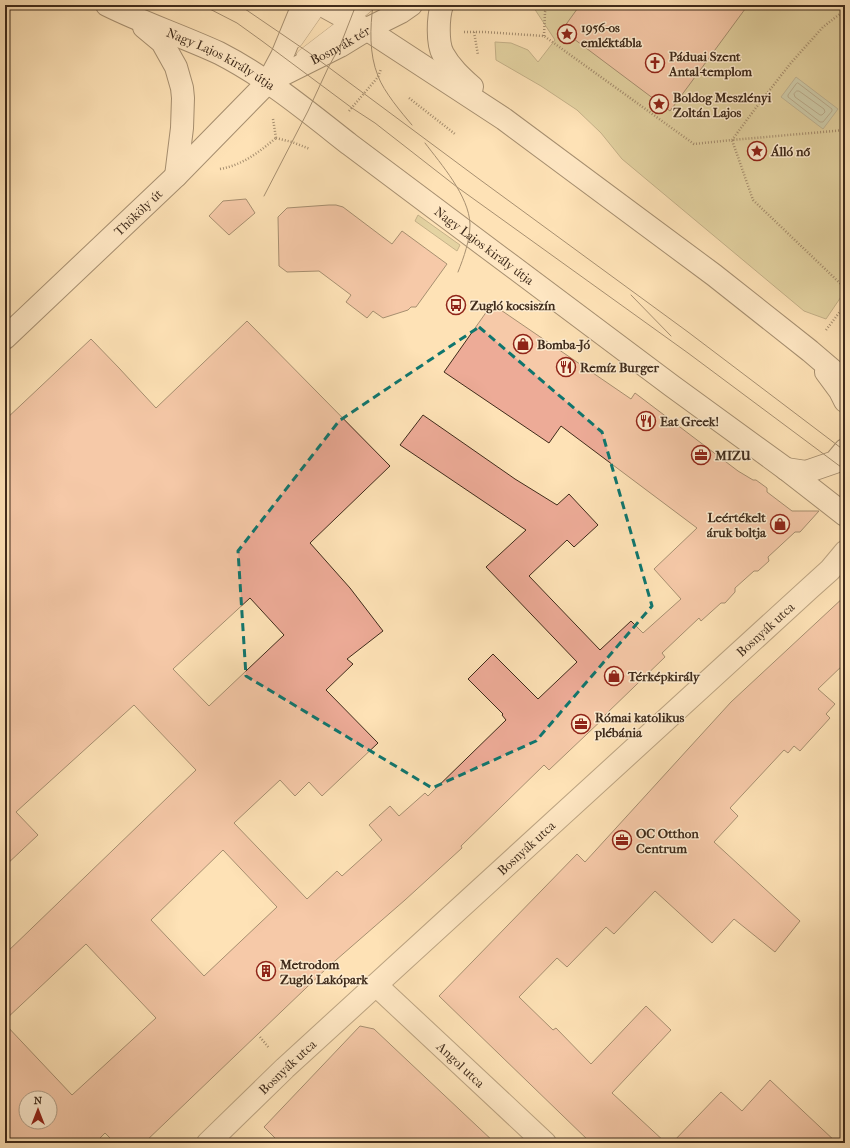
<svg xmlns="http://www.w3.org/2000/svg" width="850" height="1148" font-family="'IM FELL French Canon',serif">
<rect width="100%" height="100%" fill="#fee2b6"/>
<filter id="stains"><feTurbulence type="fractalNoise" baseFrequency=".005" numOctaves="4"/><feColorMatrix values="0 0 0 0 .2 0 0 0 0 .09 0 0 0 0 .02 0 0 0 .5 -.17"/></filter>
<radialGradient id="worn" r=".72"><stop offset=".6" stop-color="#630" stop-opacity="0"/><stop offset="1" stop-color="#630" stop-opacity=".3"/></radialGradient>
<path fill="#c5c28a" stroke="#827652" d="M532,5h313v286l-19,28 -22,-8 -182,-152 -21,-26 -24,-23 -36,-24 -45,-26 -1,-18 16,1 17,7 10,12 17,-22z
M418,215l42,30 -3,6 -42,-30z"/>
<path fill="#a0beac" stroke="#798372" d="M796,77l42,32 -15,20 -42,-32z"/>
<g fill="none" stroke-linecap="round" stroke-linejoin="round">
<path stroke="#707464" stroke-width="1" d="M798,83l34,26v2l-9,11h-3l-32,-25v-2l8,-11z
M797,91h2l25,18 1,3 -3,3h-2l-25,-18 -1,-3z"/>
</g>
<path fill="#edab97" stroke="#3f2b1b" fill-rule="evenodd" d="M580,5h168l-78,106 -108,-81z
M246,199l9,14 -26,22 -20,-19 14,-15z
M329,205h7l7,2 49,37 10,-13 45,33 -31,43h-5l-3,3 -25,8 -10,-7 -6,7 -21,-16 5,-7 -32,-24 -32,1 -8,-6 -1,-49 9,-9z
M492,304l139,95 4,-6 103,78 15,9h3l11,8v4l25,19h27l-19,21h-5l-27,25 1,4 -11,10h-4l-19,17v4l-10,11h-4l-20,18 -2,-3 -37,35 3,4 -60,58 1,1 -57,54 -5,-5 -83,81 1,2 -57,52 -77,67 -184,176h-29l-10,-10 -10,10h-90v-119l67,71 84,-77 -70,-74 -81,76v-66l191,-184 -62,-65 -118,107 22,23 -33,31v-446l86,-81 28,29 37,40 91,-87 143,145 -80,77 40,45 33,43 -36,28 6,5 -27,26 52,53 -56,53 -13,-14 -14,14 -15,-16 -46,43 73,76 30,-28 5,5 40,-36 -13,-15 21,-19 9,10 26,-23 3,3 78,-76 -4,-5 1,-1 -35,-35 25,-25 45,45 39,-37 -91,-95 40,-37 -126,-85 23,-30 92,64 42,26 12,-11 29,31 -24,22 -7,-7 -38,36 71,74 31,-29 12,12 38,-34 -27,-30 43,-41 -136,-102 -12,17 -105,-71zM250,598l34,37 -75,71 -36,-37zM223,850l54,57 -73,69 -53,-56zM26,1098h24v24h-24z
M845,596v67l-27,26 17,15 -9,10 4,4 -30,33 -6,-5 -6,7 -4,-3 -54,58 8,8 -24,26 86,79 -25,31 -41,-33 -22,24 -57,-52 -41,43 -8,-7 -39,40 -10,-9 -38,39 34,33 3,-2 35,36 55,-58 25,24 -59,63 54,50h-75l-152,-147 138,-142 8,8 146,-160z
M360,1026l14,3 121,114h-215l-16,-16z
M770,1080l67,63h-165l49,-51 21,19z"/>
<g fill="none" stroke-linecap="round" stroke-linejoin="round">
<defs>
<path id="service" d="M296,41l25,-36
M303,56l47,-36 18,-15"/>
<g id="minor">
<path id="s1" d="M377,986l168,157"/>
<path id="s2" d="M208,1143l77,-75 525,-480 20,-18 15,-18"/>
</g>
<g id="secondary">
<path id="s3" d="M107,5c36,18 75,31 112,48 47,24 88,58 130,91l323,242 114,83 59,46"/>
<path d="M322,5l49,27 133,87 210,156 96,76 35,30"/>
<path d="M442,5c-4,12 -5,38 1,49 7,13 18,23 29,33"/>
<path d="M144,27l18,15 14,25 6,21 1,10 -1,30 -6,48"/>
<path id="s4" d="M268,82l72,-36 31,-19 30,-15 10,-7"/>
<path id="s5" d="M5,338l171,-162 92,-94 14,-26 21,-51"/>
<path d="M826,372l14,19 5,10"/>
<path d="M786,469l20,3 29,-10 10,-12"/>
</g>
</defs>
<use href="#service" stroke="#6f5942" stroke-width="14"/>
<use href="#minor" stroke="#6f5942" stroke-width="24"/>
<use href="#secondary" stroke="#3f2b1b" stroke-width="24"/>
<path stroke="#3f2b1b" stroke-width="2.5" stroke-dasharray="1 2" stroke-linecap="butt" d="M464,32h21l59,4 150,108 38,-4 23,-31 35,-45 33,-37 22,-17
M474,32l4,23
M544,36l1,-24 3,-7
M409,98l46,36
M349,111l29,-34 3,-8
M273,119l3,19
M845,130l-113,10 21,60 92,88
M276,138l16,4 18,7
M220,169c23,-4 39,-17 56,-31
M826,330l19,-25
M260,1037l9,11"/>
<use href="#service" stroke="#feecd0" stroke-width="13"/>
<use href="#minor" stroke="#feecd0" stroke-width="22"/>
<use href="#secondary" stroke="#feecd0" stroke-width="22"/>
<path stroke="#3f2b1b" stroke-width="1" d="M202,5l35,18 25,18 90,67 23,15 82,64 231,166 157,117
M238,5l7,4 63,43 171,127 209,153 157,119
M373,5c-3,23 -4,49 5,71 6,16 23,36 34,49
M425,143c16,21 44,53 45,81 0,16 -6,33 -12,48
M264,196l44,-85 20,-43 12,-22 16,-41
M631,295l40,41"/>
</g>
<path d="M0 0H850V1148H0ZM479,327l123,105 50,174 -116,135 -104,47 -186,-112 -8,-125 101,-130z" fill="#fee2b6" fill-opacity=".55" fill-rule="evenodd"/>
<path fill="none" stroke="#0f766e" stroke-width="3" stroke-dasharray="8 5" stroke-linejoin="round" d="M479,327l123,105 50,174 -116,135 -104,47 -186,-112 -8,-125 101,-130z"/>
<defs>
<symbol id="sight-ring" viewBox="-11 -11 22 22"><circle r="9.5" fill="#feecd0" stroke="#8f2418" stroke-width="1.5"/><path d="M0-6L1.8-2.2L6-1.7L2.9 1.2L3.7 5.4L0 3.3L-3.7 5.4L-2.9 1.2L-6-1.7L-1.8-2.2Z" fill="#8f2418"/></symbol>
<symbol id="church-ring" viewBox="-11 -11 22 22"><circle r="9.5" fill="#feecd0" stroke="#8f2418" stroke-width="1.5"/><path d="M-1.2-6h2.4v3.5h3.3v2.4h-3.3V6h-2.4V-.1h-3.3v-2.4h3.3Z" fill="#8f2418"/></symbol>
<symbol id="bus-ring" viewBox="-11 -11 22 22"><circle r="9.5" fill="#feecd0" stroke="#8f2418" stroke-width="1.5"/><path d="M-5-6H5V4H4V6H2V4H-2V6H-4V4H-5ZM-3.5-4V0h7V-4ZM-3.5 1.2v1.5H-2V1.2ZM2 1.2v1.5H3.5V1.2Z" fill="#8f2418"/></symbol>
<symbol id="shop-ring" viewBox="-11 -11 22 22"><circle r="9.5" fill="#feecd0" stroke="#8f2418" stroke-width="1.5"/><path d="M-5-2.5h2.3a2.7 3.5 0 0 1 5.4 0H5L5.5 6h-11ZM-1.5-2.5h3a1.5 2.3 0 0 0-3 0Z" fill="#8f2418"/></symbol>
<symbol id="restaurant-ring" viewBox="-11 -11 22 22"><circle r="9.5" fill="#feecd0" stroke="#8f2418" stroke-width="1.5"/><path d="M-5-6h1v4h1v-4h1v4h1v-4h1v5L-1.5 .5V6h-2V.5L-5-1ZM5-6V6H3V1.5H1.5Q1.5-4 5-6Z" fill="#8f2418"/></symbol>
<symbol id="office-ring" viewBox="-11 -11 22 22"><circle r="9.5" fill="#feecd0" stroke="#8f2418" stroke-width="1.5"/><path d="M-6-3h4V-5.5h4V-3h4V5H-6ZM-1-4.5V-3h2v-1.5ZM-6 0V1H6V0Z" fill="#8f2418"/></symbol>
<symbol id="building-ring" viewBox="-11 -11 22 22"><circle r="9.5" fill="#feecd0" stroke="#8f2418" stroke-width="1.5"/><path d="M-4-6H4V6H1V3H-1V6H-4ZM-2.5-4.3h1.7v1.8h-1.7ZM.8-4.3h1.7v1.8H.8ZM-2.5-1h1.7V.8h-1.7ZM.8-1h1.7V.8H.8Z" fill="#8f2418"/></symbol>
</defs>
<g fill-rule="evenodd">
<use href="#sight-ring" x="556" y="23" width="22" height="22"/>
<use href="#church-ring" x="644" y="52" width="22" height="22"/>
<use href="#sight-ring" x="648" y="93" width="22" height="22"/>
<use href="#sight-ring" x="746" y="140" width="22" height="22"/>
<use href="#bus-ring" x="445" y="294" width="22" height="22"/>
<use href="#shop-ring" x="512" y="333" width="22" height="22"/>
<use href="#restaurant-ring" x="555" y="356" width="22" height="22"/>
<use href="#restaurant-ring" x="635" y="410" width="22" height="22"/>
<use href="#office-ring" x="690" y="444" width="22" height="22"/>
<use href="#shop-ring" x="769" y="513" width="22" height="22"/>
<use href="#shop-ring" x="603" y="665" width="22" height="22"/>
<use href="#office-ring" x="570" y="713" width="22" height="22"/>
<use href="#office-ring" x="611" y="829" width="22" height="22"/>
<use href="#building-ring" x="255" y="960" width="22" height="22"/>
</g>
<g text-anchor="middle" stroke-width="3" stroke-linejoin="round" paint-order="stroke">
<g font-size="13" font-weight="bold" fill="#3f2b1b" stroke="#feecd0" text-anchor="start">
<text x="581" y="32">1956-os<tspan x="581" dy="15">emléktábla</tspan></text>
<text x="669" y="61">Páduai Szent<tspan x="669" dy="15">Antal-templom</tspan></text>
<text x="673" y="102">Boldog Meszlényi<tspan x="673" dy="15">Zoltán Lajos</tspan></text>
<text x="771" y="156">Álló nő</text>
<text x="470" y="310">Zugló kocsiszín</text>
<text x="537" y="349">Bomba-Jó</text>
<text x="580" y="372">Remíz Burger</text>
<text x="660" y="426">Eat Greek!</text>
<text x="715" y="460">MIZU</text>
<text x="766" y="522" text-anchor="end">Leértékelt<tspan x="766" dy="15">áruk boltja</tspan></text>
<text x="628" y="681">Térképkirály</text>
<text x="595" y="722">Római katolikus<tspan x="595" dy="15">plébánia</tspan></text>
<text x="636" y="838">OC Otthon<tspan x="636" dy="15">Centrum</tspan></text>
<text x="280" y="969">Metrodom<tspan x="280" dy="15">Zugló Lakópark</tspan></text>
</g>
<g font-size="13" fill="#3f2b1b" stroke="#feecd0">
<text dy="5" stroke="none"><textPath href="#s4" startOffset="81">Bosnyák tér</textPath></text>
<text dy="5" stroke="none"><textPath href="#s3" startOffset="126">Nagy Lajos király útja</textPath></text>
<text dy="5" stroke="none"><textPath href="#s5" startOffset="183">Thököly út</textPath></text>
<text dy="5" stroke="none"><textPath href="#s3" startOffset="450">Nagy Lajos király útja</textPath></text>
<text dy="5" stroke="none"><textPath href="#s2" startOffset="758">Bosnyák utca</textPath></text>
<text dy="5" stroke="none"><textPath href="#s2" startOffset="434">Bosnyák utca</textPath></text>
<text dy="5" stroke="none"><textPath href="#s1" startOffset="115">Angol utca</textPath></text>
<text dy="5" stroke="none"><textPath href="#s2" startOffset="110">Bosnyák utca</textPath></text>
</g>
</g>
<rect width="850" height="1148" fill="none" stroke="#fee2b6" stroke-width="20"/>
<rect x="6" y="6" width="838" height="1136" fill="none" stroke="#3f2b1b" stroke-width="2"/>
<rect x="10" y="10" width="830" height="1128" fill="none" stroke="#3f2b1b"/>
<g transform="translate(38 1110)"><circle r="19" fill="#feecd0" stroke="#b29f88"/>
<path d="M0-3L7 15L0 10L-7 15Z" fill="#8f2418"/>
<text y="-6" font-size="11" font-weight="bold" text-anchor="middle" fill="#3f2b1b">N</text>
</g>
<rect width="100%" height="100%" filter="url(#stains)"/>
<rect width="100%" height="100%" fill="url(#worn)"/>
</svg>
